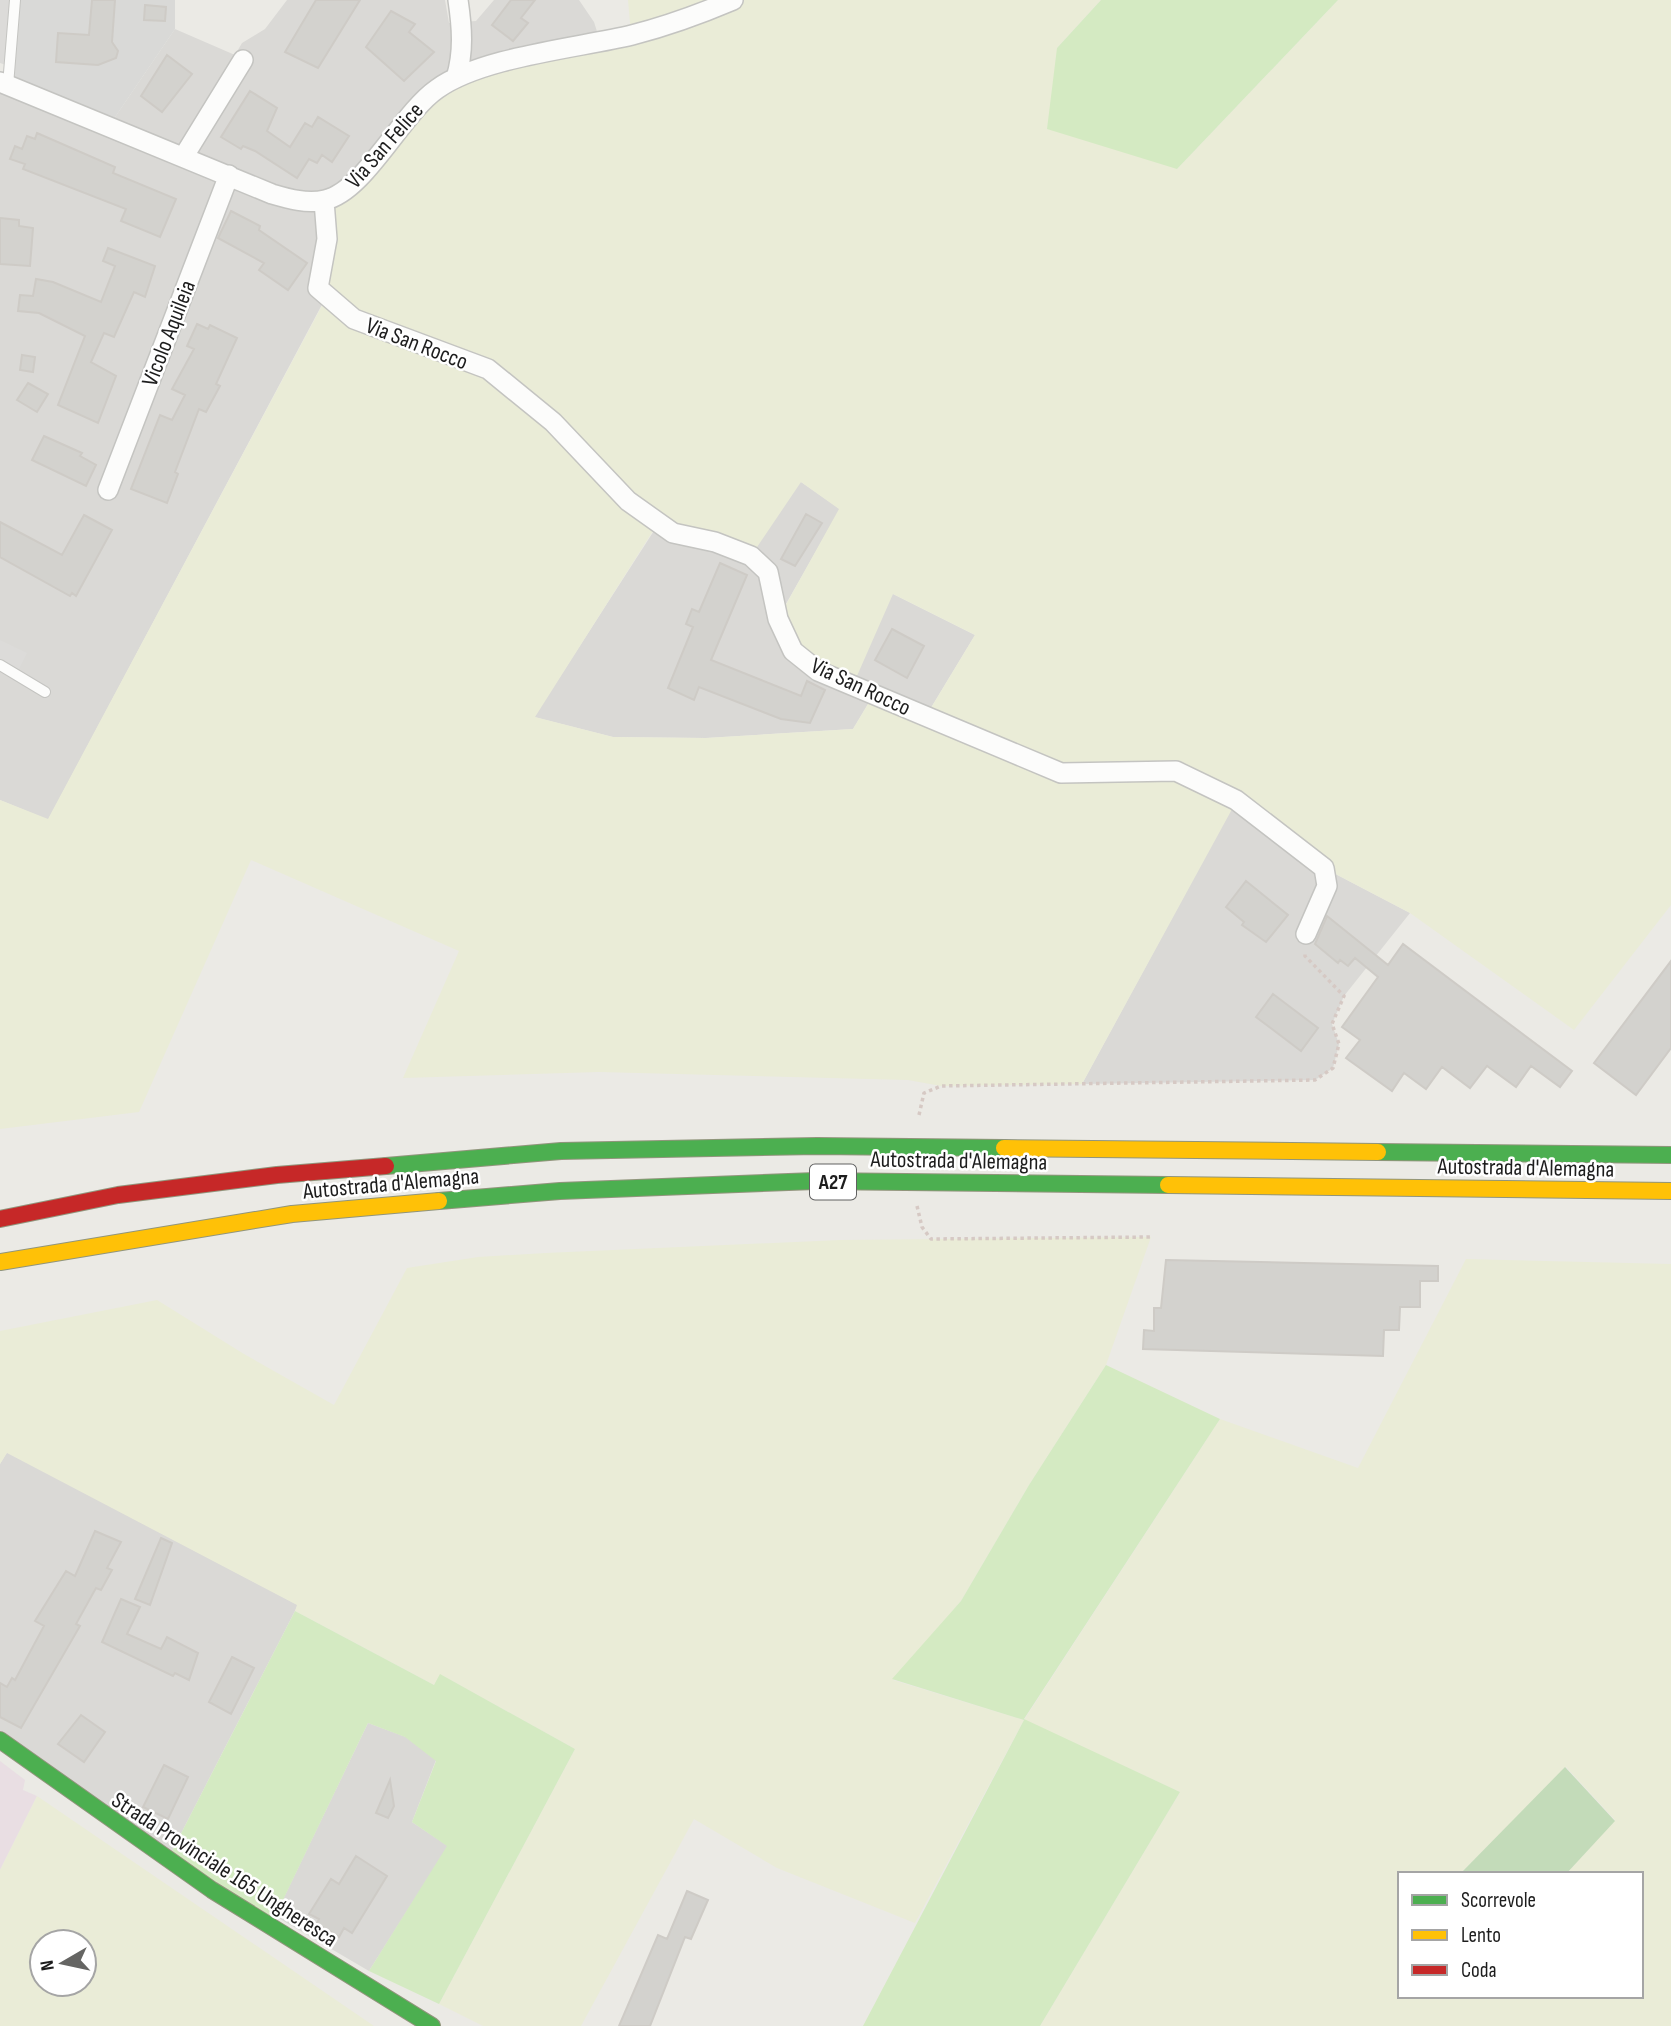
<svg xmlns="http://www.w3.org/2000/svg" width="1671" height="2026" font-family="'Sofia Sans Condensed',sans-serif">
<rect width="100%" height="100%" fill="#ebeae5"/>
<path fill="#dad9d6" d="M287,0h158l4,23 27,-2 18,-21h85l15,22 6,19 -274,256 -278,523 -48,-20v-718l109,44 66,-97 60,26 7,-12 23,-14z
M801,482l39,27 -62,109 115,-24 82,41 -49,81 -52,-22 -21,35 -147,9 -93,-1 -79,-20 125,-194z
M1236,800l88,68 86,45 -66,83 -12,28 7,20 -6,24 -18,12 -233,4z
M7,1452l291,153 -130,254 -168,-119v-276z
M368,1723l38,14 30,23 -24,62 36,24 -79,125 -94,-55z"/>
<path fill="#e9dee3" d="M0,1761l25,19 -2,10 14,6 -37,74z"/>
<path fill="#d9d9d7" d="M15,0h160v29l-66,97 -101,-41z"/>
<path fill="#eaecd7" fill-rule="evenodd" d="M628,0h473l-44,48 120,121 161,-169h333v905l-97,125 -164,-117 -86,-45 -87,-68 -155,284 -141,2 -33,-6 -309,-8 -196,6 56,-127 -208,-91 -112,252 -139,17v-329l48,19 278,-521 -2,-97 114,-113 193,-54zM801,482l38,27 -61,110 40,52 35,14 40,-91 82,41 -49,81 -52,-22 -21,35 -147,9 -93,-1 -78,-20 123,-194 93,33z
M1151,1237l-45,128 -77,120 -68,116 -68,79 131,40 196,-301 138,49 108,-209 205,5v762h-631l140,-234 -156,-72 -109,203 -138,-55 -83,-49 -113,207h-98l-44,-22 136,-255 -134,-74 -7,10 -139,-74 2,-6 -290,-152 -7,11v-133l157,-31 87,54 90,51 73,-137 71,-11 68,-4 294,-13zM1566,1767l49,53 -49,54h75v122h-241v-122h60z
M37,1796l337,230h-374v-156zM42,1942h42v42h-42z"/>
<path fill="#d4eac2" d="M1101,0h237l-161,169 -130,-40 10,-81z
M1106,1365l114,54 -196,300 156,73 -140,234h-177l161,-306 -132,-41 69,-78 68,-116z
M295,1611l139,74 6,-11 135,75 -136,255 -70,-33 78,-125 -35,-24 24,-61 -31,-24 -37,-14 -98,204 -102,-68z"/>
<path fill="#c3dbb9" d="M1565,1767l50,54 -49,53h-106z"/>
<path fill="#dcdbd9" d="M0,0h15l-6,66 -9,-3z
M0,640l27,13 -10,20 -17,-8z"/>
<path fill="#d3d2ce" stroke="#cecbc6" stroke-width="2" d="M92,0h23l-3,42 6,9 -2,7 -18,7 -42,-3 2,-29 31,2z
M316,0h44l-42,68 -33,-16z
M511,0h24l-14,18 7,5 -15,18 -21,-16z
M145,5l21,2 -1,14 -21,-1z
M391,11l24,13 -6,8 25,20 -30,29 -38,-34z
M167,55l25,19 -30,38 -21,-16z
M250,91l27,17 -10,23 23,16 15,-24 7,4 6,-10 31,19 -17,26 -10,-7 -5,8 -8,-4 -12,19 -42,-27 -12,-5 -2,3 -20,-12z
M37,133l78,34 -2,6 63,26 -16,38 -39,-16 5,-12 -103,-40 2,-5 -15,-5 5,-13 7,3 5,-13 8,3z
M231,211l29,15 -1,4 48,33 -19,27 -29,-20 5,-7 -46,-25z
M0,218l19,2v6l14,2 -3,38 -30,-2z
M108,248l47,18 -10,31 -11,-5 -20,45 -10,-4 -13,29 25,14 -18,47 -40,-18 27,-69 -46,-23 -21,-2 2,-16 13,1 3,-17 17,3 48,20 14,-36 -12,-5z
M197,324l11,5 2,-4 27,13 -21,46 4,2 -14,26 -7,-3 -24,63 3,2 -11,29 -36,-14 29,-74 12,5 13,-25 -13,-6 22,-40 -7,-3z
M22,355l13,2 -2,15 -13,-2z
M28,383l20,11 -11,18 -20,-12z
M44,436l38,17 -2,3 16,9 -10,21 -54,-26z
M806,514l16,9 -27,43 -14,-7z
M84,515l28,15 -36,66 -4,-3 -2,3 -70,-39v-35l62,33z
M720,563l27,12 -36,85 90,36 6,-15 18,9 -15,33 -29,-4 -82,-32 -5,13 -26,-12 25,-61 -7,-3 6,-15 7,3z
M892,629l32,17 -17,32 -32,-18z
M1246,881l42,34 -22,27 -24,-17 2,-3 -18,-15z
M1327,916l61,49 15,-21 169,127 -12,16 -29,-21 -15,21 -29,-21 -17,22 -28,-21 -16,22 -22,-16 -12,18 -46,-33 14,-18 -18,-13 36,-50 -23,-19 -7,8 -8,-6 -2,3 -23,-19z
M1671,961v87l-35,47 -42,-32z
M1273,994l45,34 -17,23 -45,-34z
M1166,1260l272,6v15h-18v26h-20l-1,23h-15l-1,26 -240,-7 1,-19 10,1v-23h7z
M95,1531l26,11 -14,26 5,2 -11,20 -5,-2 -20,36 4,2 -59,102 -21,-11v-34l7,4 5,-9 3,2 29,-54 -9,-5 31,-50 9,5z
M161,1538l11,5 -22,62 -15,-6z
M121,1599l19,8 -13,27 34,15 6,-12 31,16 -9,27 -14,-7 -2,3 -71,-34z
M232,1657l22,11 -23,46 -22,-12z
M81,1715l24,17 -21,30 -26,-18z
M164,1765l24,12 -20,42 -25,-12z
M390,1780l4,26 -6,12 -12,-5z
M356,1856l31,20 -35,57 -8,-5 -5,9 -22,-14 2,-4 -10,-5 22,-35 8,5z
M687,1891l21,9 -17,39 -6,-2 -35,89h-31l39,-91 9,4z"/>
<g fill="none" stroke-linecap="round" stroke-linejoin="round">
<defs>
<path id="lane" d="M8,85l7,-85
M0,665l45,27"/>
<path id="street" d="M456,78c8,-26 6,-51 2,-78
M0,82l272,112c17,5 35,10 53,6 40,-9 76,-86 112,-111 44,-32 141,-41 195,-54 35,-9 68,-21 101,-35
M184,156l59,-96
M324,201l3,38 -9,49 36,31 134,50 65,53 75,79 45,32 42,9 36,14 17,16 10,47 15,32 25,20 243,102 115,-2 60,29 88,68 3,18 -21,48
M108,490l121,-315"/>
<path id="fast" d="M1378,1152l293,3
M386,1166l175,-15 256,-5 187,2
M439,1201l121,-10 255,-10 353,4
M0,1740l212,150 220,136"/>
<path id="slow" d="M1004,1148l374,4
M1168,1185l503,6
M0,1262l292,-48 147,-13"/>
<path id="jam" d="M0,1219l118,-24 159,-20 109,-9"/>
</defs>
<use href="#lane" stroke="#c4c4c1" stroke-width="12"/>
<use href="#street" stroke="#c4c4c1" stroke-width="22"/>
<use href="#fast" stroke="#91957c" stroke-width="18"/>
<use href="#slow" stroke="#91957c" stroke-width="18"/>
<use href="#jam" stroke="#91957c" stroke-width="18"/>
<path stroke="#d6c9c4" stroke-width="3.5" stroke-dasharray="3.5 3.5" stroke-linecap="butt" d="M919,1115l5,-22 17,-7 374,-6 18,-12 6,-24 -7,-20 12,-28 -39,-40v-5
M917,1206l5,21 9,12 220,-2"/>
<use href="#lane" stroke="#fcfcfb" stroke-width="10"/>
<use href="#street" stroke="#fcfcfb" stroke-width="19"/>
<use href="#fast" stroke="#4caf50" stroke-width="16"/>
<use href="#slow" stroke="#ffc107" stroke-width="16"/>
<use href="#jam" stroke="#c62828" stroke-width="16"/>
</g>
<g text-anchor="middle" stroke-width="5" stroke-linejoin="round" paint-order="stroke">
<rect fill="#fff" stroke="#616161" stroke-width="2" x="810" y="1164.5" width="46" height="35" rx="5"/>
<g font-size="21" font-weight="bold" fill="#1d1d1d">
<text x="833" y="1189">A27</text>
</g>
<g font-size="23" fill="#1d1d1d" stroke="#fff">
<text transform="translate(384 145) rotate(-49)" y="8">Via San Felice</text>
<text transform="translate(168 333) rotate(-69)" y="8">Vicolo Aquileia</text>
<text transform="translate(417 343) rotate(21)" y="8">Via San Rocco</text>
<text transform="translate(861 686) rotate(25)" y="8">Via San Rocco</text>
<text transform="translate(959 1160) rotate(1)" y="8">Autostrada d'Alemagna</text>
<text transform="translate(1526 1167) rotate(1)" y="8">Autostrada d'Alemagna</text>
<text transform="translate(391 1183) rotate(-5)" y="8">Autostrada d'Alemagna</text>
<text transform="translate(225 1869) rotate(33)" y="8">Strada Provinciale 165 Ungheresca</text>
</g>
</g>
<rect x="1398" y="1872" width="245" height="126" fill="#ffffff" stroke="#a5a5a5" stroke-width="2"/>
<rect x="1412" y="1895" width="35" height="10" fill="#4caf50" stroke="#a5a5a5" stroke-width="2"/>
<text x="1461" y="1907" font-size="21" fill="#1d1d1d">Scorrevole</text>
<rect x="1412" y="1930" width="35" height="10" fill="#ffc107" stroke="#a5a5a5" stroke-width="2"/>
<text x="1461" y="1942" font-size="21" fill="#1d1d1d">Lento</text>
<rect x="1412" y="1965" width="35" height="10" fill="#c62828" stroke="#a5a5a5" stroke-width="2"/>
<text x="1461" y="1977" font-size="21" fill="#1d1d1d">Coda</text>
<g transform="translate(63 1963) rotate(261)"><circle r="33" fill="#ffffff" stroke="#a5a5a5" stroke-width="2"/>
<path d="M0-5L12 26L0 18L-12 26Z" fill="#656563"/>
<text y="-10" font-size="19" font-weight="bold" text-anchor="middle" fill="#1d1d1d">N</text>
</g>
</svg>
